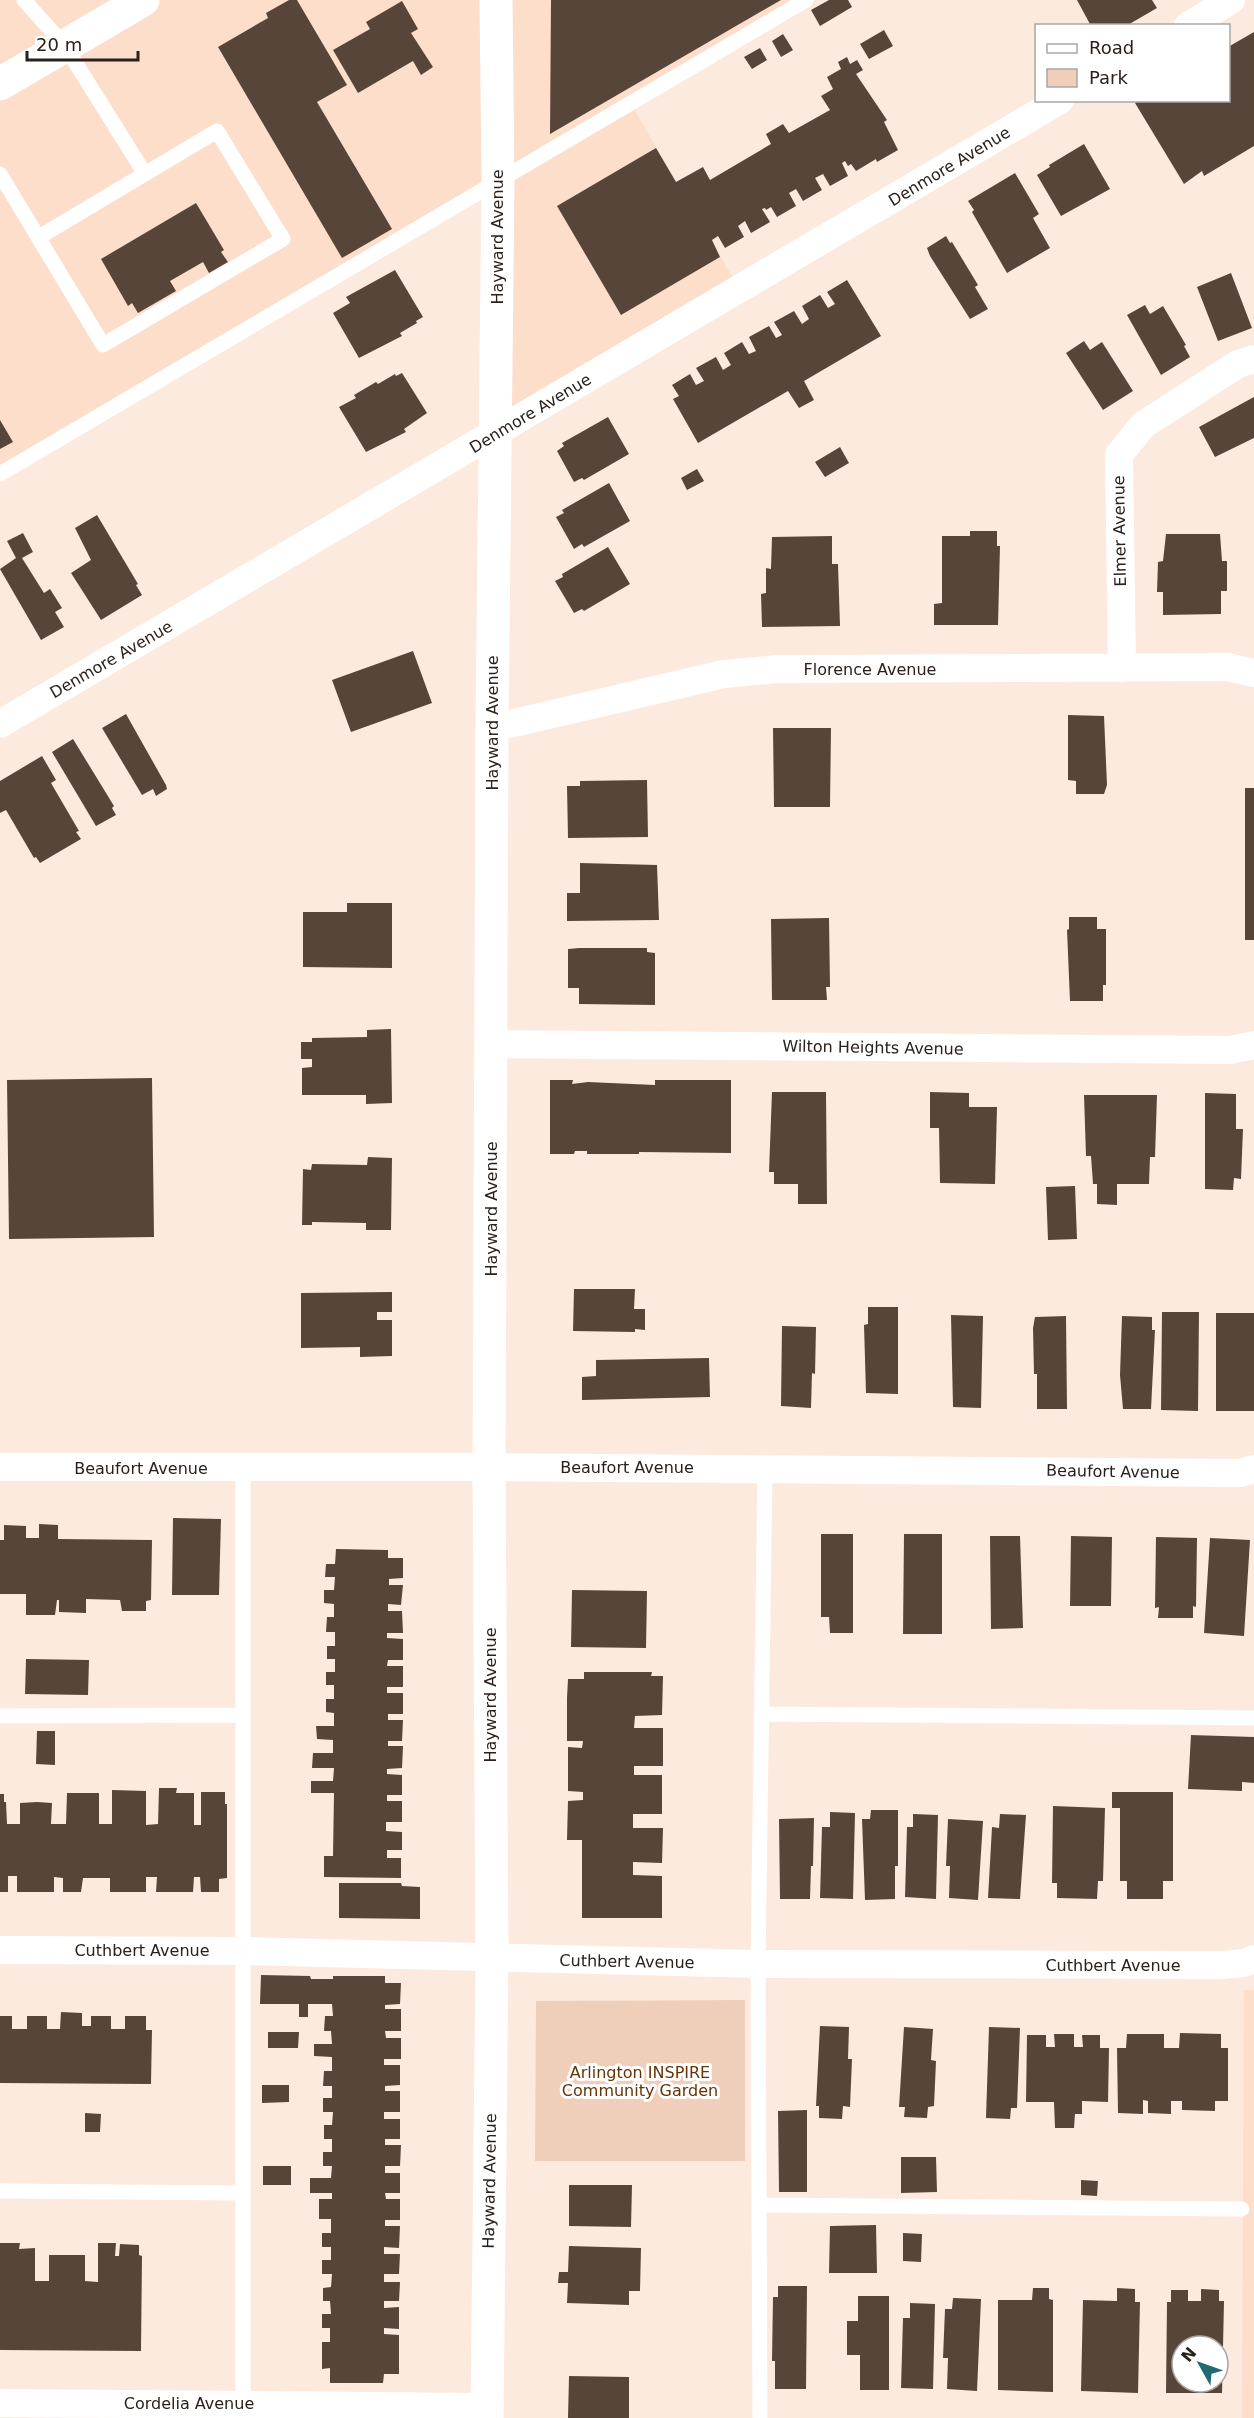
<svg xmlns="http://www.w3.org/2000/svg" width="1254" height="2418" font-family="'DejaVu Sans',sans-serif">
<rect width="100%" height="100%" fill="#fdeade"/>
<path fill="#fddecb" d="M0,0h806l-175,104 108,184 -238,135 -3,-240 -498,292z
M1244,1990h10v428h-12z"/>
<path fill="#f0cfba" d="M745,2000v161h-210l1,-160z"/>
<path fill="#584539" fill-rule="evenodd" d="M289,0h8l50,85 -30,17 75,127 -50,29 -124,-211 50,-29 -2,-5z
M551,0h230l-231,134z
M829,0h19l4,7 -32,19 -9,-16z
M1077,0h75l5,8 -31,18h-35z
M402,1l16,28 -7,4 22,34 -12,8 -8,-14 -55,32 -25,-43 37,-21 -4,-7z
M884,30l9,16 -24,13 -9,-15z
M1254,32v114l-50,30 -2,-5 -18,13 -49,-81 5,-3h88v-53z
M783,34l10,16 -12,7 -9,-16z
M760,48l7,12 -15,9 -8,-12z
M847,57l3,7 7,-4 6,10 -7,4 31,46 -3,2 14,28 -21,12 -1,-3 -20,12 -5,-7 -3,2 -3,-5 -3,2 6,13 -18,10 -7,-12 -8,4 7,12 -19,11 -7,-12 -7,4 7,13 -19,11 -6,-10 -5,3 -1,-2 -3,1 8,13 -19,11 -6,-12 -7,5 6,11 -19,11 -7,-12 -6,4 8,17 -99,58 -64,-109 99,-58 20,34 27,-15 7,13 61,-36 -5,-10 17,-10 6,9 41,-23 -9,-14 12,-7 -6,-12 14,-8 -3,-7z
M1084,144l26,45 -49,27 -24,-41 13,-8 -1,-2z
M1015,173l24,41 -6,4 17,30 -43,25 -35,-61 2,-2 -6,-9z
M196,203l28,47 -3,2 7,10 -19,11 -6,-11 -33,19 6,10 -38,22 -6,-10 -4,3 -27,-47z
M946,236l4,7 2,-1 26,43 -3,2 13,22 -18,10 -40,-63 -3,-8z
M395,270l28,47 -7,4 1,2 -17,10 2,3 -43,22 -26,-45 17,-10 -4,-6z
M1231,273l21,55 -34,13 -21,-54z
M847,280l34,56 -77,45 10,19 -15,8 -11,-17 -90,52 -25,-44 6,-3 -7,-11 18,-11 6,11 8,-4 -8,-13 20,-11 7,13 8,-5 -7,-12 18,-11 7,12 7,-3 -7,-14 20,-11 7,12 6,-3 -8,-13 20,-11 8,13 7,-5 -7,-13 18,-11 8,13 7,-4 -8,-12z
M1145,305l5,9 13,-8 23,39 -2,1 6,11 -29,18 -34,-60z
M1084,341l6,9 12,-8 31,49 -30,19 -37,-57z
M402,373l25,40 -23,16 2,3 -40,20 -27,-45 17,-9 -2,-3 22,-13 2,2 17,-10 1,2z
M1254,397v41l-39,19 -16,-30z
M608,417l21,37 -45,26 -2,-2 -8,4 -17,-31 7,-5 -2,-3z
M0,420l13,22 -13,7z
M840,447l9,16 -24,14 -10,-15z
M697,469l7,12 -17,9 -6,-12z
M609,483l21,38 -46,26 -2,-3 -8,5 -18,-32 8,-4 -2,-3z
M97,515l41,69 -2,1 6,10 -41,25 -30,-47 20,-13 -16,-32z
M970,531h27v15h3l-2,79h-64v-21l8,-1v-67h28z
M23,533l10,19 -11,6 22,35 6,-4 12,19 -7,4 9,15 -23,13 -41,-71 16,-11 -9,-17z
M1166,534h54l2,27h5v30h-6v23l-58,1v-23h-6l1,-30 5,-1z
M832,536v28h6l2,62 -78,1 -1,-33 5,-1v-25l5,1 1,-32z
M608,547l22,37 -46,27 -2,-2 -8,4 -19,-32 8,-4 -1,-3z
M413,651l19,52 -81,29 -19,-52z
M126,714l40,71 1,4 -11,7 -3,-7 -11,6 -40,-67z
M1068,715l36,1 3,69 -3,9h-28v-13l-8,-1z
M773,728h58l-1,79h-56z
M73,739l41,67 -2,2 4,7 -20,11 -44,-74z
M42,756l14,24 -5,3 28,48 -3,1 5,7 -41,24 -4,-6 -2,1 -28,-48 -6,3v-32z
M647,780l1,57 -80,1 -1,-52h13v-5z
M1245,788h9v152h-9z
M580,863l77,2 2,55 -92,1v-28h13z
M347,903h45v65l-89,-1v-55h44z
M1069,917h28v12h9v56h-3v16h-33l-3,-71 2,-1z
M829,918l1,69h-4l1,13h-55l-1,-81z
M579,948h68v4l8,1v52l-76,-1v-16h-11v-39z
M391,1029l1,74 -26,1v-9h-64v-27l10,-1v-8h-11v-17h11v-4l55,-1v-7z
M152,1078l2,159 -145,2 -2,-159z
M550,1080h23l-1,4 16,-2 67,3v-5h76v73l-92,-1v2h-52v-3h-12l-1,3h-24z
M772,1092h54l1,112h-29v-20h-24v-12h-5z
M930,1092l39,1v14h28l-2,77 -55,-1 -1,-55h-9z
M1205,1093l31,1v35h7l-2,50 -7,-1 -1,12 -28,-1z
M1084,1095h73l-2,62h-5l-1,27h-32v21l-20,-1v-20h-4l-2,-28h-5z
M368,1157l24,1 -1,72h-25v-7l-54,-1v3h-10l1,-56 8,1 1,-6 55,1z
M1075,1186l2,53 -29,1 -2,-53z
M574,1289h61l-1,20h11v21l-10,-1v3l-62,-1z
M392,1292v20h-15v8h15v36l-32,1v-10l-59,1v-55z
M868,1307h30v87l-32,-1 -2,-68 4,-1z
M1162,1312h37l-1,99 -37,-1z
M1216,1313h38v98h-38z
M951,1315l32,1 -2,92 -28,-1z
M1066,1316l1,93h-30v-35h-3l-1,-46 2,-11z
M1122,1316l30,1v13h3l-4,79h-28l-3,-34z
M782,1326l34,1 -1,47 -3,-1 -1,35 -30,-2z
M709,1358l1,39 -128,3v-23l14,-1v-16z
M173,1518l48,1 -2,76h-47z
M39,1524l19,1v14l94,1 -1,60 -5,1v10h-24l-2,-11 -34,-1v14l-27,-1v-12h-2l-2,15h-29v-21h-26v-54h4v-15l22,1v12h13z
M821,1534h32v99h-23l-1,-16h-8z
M904,1534h38v100h-39z
M990,1536h30l3,92 -32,1z
M1071,1536l41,1 -1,69h-41z
M1156,1537l41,1 -1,69 -3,-1v12h-35l1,-11 -4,1z
M1210,1538l40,2 -6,96 -40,-3z
M336,1549l52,1v8h15v20l-14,1v6h14l-2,20 -13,-1v7h14l1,22h-16v5l16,1v21h-15l-1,6h16v21h-16v6h16v21h-15v6h15l-1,21h-14v5h15l-1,22 -15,1v5l15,1v20h-15v6h15v21h-16v9l16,1v18h-15v8h14v20l-77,-1v-21h9l1,-63h-23v-12h22l1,-13h-22l1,-15h20v-13l-16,-1 -1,-13h18v-13l-8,-1v-13h8v-14h-8v-13h9v-13h-8v-13h8v-14h-9l1,-15h7v-13l-10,-1v-13h10l1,-13h-10l1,-13h9z
M572,1590l75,1 -1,57 -75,-1z
M26,1659l63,1 -1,35 -63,-1z
M584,1672h68l-1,4h12l-1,39 -27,1 -1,12h29v38h-29v9h28v39h-29v14h30l-1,35 -29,-1v13l29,1v42h-80v-78h-15l1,-39 15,-1v-8l-15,-1v-44l14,1 1,-7h-16v-43l1,-19h16z
M37,1731h18v34l-19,-1z
M1191,1735l63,2v46l-12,-1v9l-54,-2z
M159,1788h18l-1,5h18v32h7v-33h24v12h2v74l-8,1v13h-18l-1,-15h-6l-1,15h-37l1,-15h-11v15h-36v-14h-27l-2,14h-18v-14l-9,-1v15h-37v-16h-9v16h-8v-98h4v8h2l1,22h13v-21l17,-1 15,1 -1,21h15l1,-31h32v31h13v-34l34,1v34l12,-1z
M1112,1792h61v89h-10v18h-36v-18h-7v-73h-8z
M1053,1806l52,2 -2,73h-5l-1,18 -40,-1v-15h-5z
M871,1810h27v56h-3v33l-30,1 -3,-81h8z
M830,1812l25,1 -2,86 -33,-1 2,-71h8z
M913,1814l25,1 -2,84 -31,-2 2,-70h6z
M1000,1814l26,1 -6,84 -32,-1 4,-71 7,1z
M814,1818l-1,48h-2l-1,33h-30l-1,-80z
M948,1819l35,2 -5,79 -29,-2 1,-32h-4z
M339,1883h62l1,3 18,1v32l-81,-1z
M261,1975l49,1 1,3h22v-3h52v7h16l-1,21 -15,1v4h16v22h-16l1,7h15v21h-17v6h16v20l-15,1v5h15v21h-16v7h16v20h-15v6h16l-1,21h-15v7h15v20h-15l1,6h14v21h-15v6h15l-1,22 -15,-1v7h16l-1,20h-15v8h16l-1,19h-15v7l15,-1v22l-15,-1v6l15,1v39h-15l-1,9h-53v-15l-8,1v-27h8v-14h-8v-14h9l-1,-13h-7v-13l8,-1 1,-13h-10v-14h9v-13h-9v-14h9v-14h-12v-20h13v-6h-22v-15h21l1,-12h-9v-14h9v-13h-8v-14h8l1,-13h-10v-14h9v-12h-9l1,-15h8v-14l-18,-1v-12h18l-1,-13h-7l1,-15h8l-1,-12h-24v13h-9v-13h-39z
M61,2012l21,1v13h9v-10h20v13h14v-13h21v14h6l-1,54 -151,-1v-67h12v13h15v-13h20v13h13z
M820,2026l29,1 -1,32h4l-2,48 -7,-1 -1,13 -23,-1v-12h-3z
M904,2027l29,2 -2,31 5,1 -2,45 -6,1 -1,11 -23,-1 1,-10h-6z
M989,2027l31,1 -3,80h-6l-1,11 -24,-1z
M268,2032h31l-1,16h-30z
M1180,2033l41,1v14h7v53h-13v10l-33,-1v-9h-11v13l-23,-1v-12l-5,-1v14l-25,-1 -1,-65h9l1,-14h37v14h15z
M1054,2034h20v13h9l-1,-12h18v13h9l-1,54 -26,-1v13h-7l-1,14h-19l-1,-26h-28l1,-67h19v12h9z
M262,2085h27v17l-27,1z
M807,2110v82h-28l-1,-81z
M85,2113l16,1 -1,18h-15z
M901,2157h35l1,35 -36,1z
M263,2166h28v19h-28z
M1081,2180l17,1 -1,15 -16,-1z
M569,2185h63l-1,42 -62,-1z
M876,2225l1,48h-48l1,-47z
M903,2233l19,1 -1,28 -18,-1z
M0,2243h20l-1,6 16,-1v33h14v-26h36v26l13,1v-39h18l-1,13h4l1,-12 19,1v10l3,1 -1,95 -141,-1z
M569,2246l72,2 -1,43h-11v14l-62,-2 1,-20h-10l1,-11h9z
M778,2286h29l-1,103h-31v-28h-3l1,-64h5z
M1033,2288h16v11l4,1v92l-55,-2v-90h34z
M1117,2288l18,1v13h5l-2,91 -57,-2 2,-91 34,1z
M1201,2289l18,1v11h5l-2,92h-56l1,-91h4v-12h17v11h13zM1182,2346h36v36h-36z
M858,2296h31v94h-29v-35h-13v-34h11z
M953,2298l28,1 -4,92 -30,-2 1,-31h-5l2,-49h7z
M910,2303l25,1 -2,85 -32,-1 2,-70h7z
M569,2376l60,1v41h-61z"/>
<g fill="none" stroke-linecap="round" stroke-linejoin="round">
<path stroke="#fff" stroke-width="15" d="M24,0l41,46 80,128
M0,174l103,171 180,-106 -66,-108 -178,106
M0,474l806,-474
M761,1714l493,4
M0,1716l243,-1
M0,2191l243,2
M759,2205l483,4
M243,2409v-941
M760,2418l-2,-454 7,-496"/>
<path stroke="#fff" stroke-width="28" d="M1188,26l43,-26
M1122,668l-3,-213 24,-30 95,-61 16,-5
M0,724l1060,-624
M492,728l232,-54 54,-5 450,-2 26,6
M491,1044l739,6 24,-5
M0,1467h489l751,6 14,-4
M0,1950l243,1 515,13 463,1 23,-2 10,-4
M0,2403l487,4"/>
<path stroke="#fff" stroke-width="33" d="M0,84l143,-84
M487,2418l5,-460 -3,-491 3,-739 6,-547 -2,-181"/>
</g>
<g text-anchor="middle" stroke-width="6" stroke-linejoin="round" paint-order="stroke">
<g font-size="16" fill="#2a211c" stroke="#fff">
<text transform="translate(949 166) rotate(-31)" y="6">Denmore Avenue</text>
<text transform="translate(497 237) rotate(-90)" y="6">Hayward Avenue</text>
<text transform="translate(530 413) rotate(-31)" y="6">Denmore Avenue</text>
<text transform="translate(1119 531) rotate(-91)" y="6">Elmer Avenue</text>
<text transform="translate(111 659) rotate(-30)" y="6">Denmore Avenue</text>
<text x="870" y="675">Florence Avenue</text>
<text transform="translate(492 723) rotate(-90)" y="6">Hayward Avenue</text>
<text transform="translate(873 1047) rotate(1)" y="6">Wilton Heights Avenue</text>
<text transform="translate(491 1209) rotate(-90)" y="6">Hayward Avenue</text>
<text x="627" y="1473">Beaufort Avenue</text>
<text x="141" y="1474">Beaufort Avenue</text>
<text transform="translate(1113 1471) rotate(1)" y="6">Beaufort Avenue</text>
<text transform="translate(490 1695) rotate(-90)" y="6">Hayward Avenue</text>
<text x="142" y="1956">Cuthbert Avenue</text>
<text transform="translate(627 1961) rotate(1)" y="6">Cuthbert Avenue</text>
<text x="1113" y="1971">Cuthbert Avenue</text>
<text transform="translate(489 2181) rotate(-89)" y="6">Hayward Avenue</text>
<text x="189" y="2409">Cordelia Avenue</text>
</g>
<g font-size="16" fill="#673305" stroke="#fff">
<text x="640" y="2078">Arlington INSPIRE<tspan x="640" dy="18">Community Garden</tspan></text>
</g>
</g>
<rect x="1035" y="24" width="195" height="78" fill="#ffffff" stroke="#aaa6a4" stroke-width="1.5"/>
<rect x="1047" y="44" width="30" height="9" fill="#ffffff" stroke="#aaa6a4" stroke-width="1.5"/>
<text x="1089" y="54" font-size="18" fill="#2a211c">Road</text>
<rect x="1047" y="69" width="30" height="18" fill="#f0cfba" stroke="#aaa6a4" stroke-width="1.5"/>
<text x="1089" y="84" font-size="18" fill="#2a211c">Park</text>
<g transform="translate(1200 2364) rotate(310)"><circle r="28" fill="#ffffff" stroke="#aaa6a4" stroke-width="1.5"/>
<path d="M0-4.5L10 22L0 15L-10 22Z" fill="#206b72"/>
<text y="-9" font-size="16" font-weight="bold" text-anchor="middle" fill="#2a211c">N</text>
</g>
<path d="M27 51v9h111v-9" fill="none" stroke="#2a211c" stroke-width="3"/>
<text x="36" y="51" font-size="18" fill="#2a211c" stroke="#ffffff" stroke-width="4.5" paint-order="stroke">20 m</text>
</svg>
